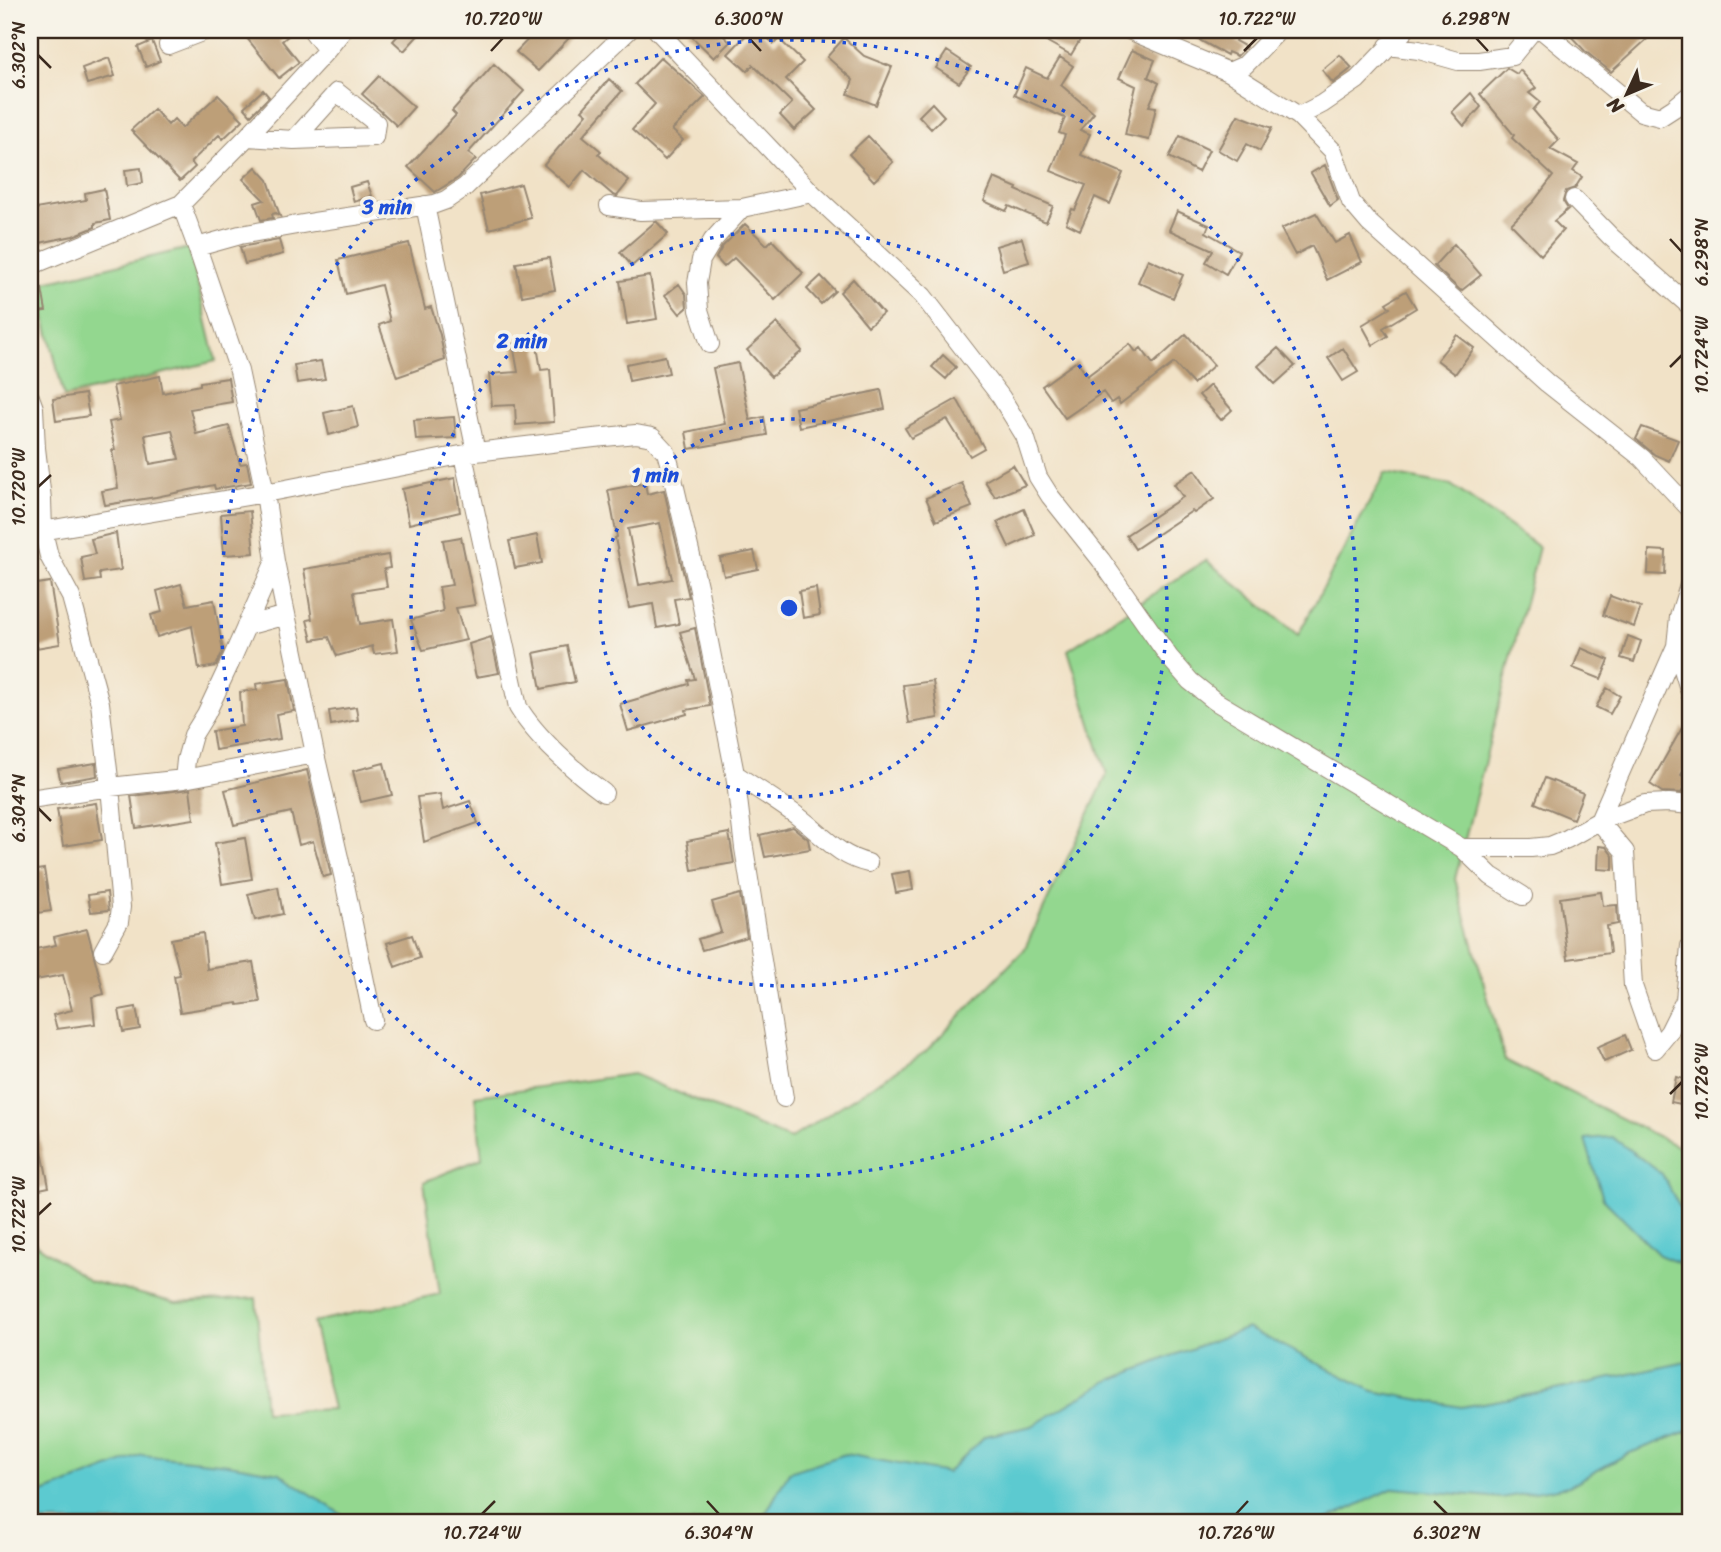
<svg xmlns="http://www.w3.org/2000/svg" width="1721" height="1552" font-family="Sriracha,sans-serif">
<rect width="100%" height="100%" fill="#f7f3e8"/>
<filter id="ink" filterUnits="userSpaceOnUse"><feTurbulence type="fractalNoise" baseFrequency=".0143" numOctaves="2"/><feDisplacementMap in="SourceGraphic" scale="14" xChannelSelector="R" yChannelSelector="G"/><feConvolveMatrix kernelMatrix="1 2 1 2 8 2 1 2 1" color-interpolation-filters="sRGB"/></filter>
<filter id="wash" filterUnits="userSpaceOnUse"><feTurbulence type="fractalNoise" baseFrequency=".00686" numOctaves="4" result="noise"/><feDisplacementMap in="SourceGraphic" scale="28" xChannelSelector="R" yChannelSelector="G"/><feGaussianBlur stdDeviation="1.57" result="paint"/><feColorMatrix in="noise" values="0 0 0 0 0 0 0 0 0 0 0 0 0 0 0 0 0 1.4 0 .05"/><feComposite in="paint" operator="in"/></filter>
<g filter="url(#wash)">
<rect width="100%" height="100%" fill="#f1e2c7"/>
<path fill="#93d78f" stroke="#678056" stroke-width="2" d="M189,248l27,113 -152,36 -27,-113z
M1385,473l66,12 88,62 -84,332 50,181 186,93v369h-1661v-282l59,41 87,22 80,-5 9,114 68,-3 -20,-87 127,-28 -16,-112 58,-24 -7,-62 158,-22 157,65 135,-87 99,-102 83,-175 -39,-125 138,-90 92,75z"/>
<path fill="#5ccad0" stroke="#4c7a77" stroke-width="2" d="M1612,1137l50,37 25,47 4,1v46l-32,-13 -56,-56 -18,-60z
M1247,1328l126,63 88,16 95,-17 135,-29v69l-64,24 -58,32 -68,12 -107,-10 -72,34h-561l28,-50 56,-18 102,19 38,-37 47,-10 74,-44 63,-25z
M142,1455l87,9 50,9 74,49h-323v-24z"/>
<g id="blocks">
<path fill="#bd9f78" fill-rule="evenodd" d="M255,30h40l-13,11 17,21 -20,16 -33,-41z
M403,30h20l-19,21 -11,-10z
M537,30h24l8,8 -31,33 -22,-19z
M685,30h32l13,12 -16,16z
M751,30h8l15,14 5,-5 24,23 -17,17 30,31 -22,20 -14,-15 12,-12 -39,-38 -6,6 -19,-17z
M1053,30h33l-15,25 -25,-14z
M1181,30h61l-7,11 11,6 -9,9 -9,-4 -1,3z
M1565,30h92l-46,42 -26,-21z
M844,38l20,18 28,11 -16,38 -28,-11 5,-14 -26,-23z
M152,41l8,20 -14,6 -8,-20z
M1132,50l23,10 -7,17 11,6 -10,23 7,1 -7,33 -24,-5 11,-49 -17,-8z
M947,51l24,16 -12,16 -23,-15z
M1340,55l12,13 -19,15 -11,-13z
M661,57l44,40 -33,33 11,10 -18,20 -33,-30 23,-26 -20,-20z
M1060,57l13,9 -12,19 33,28 -14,17 10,4 -9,21 42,18 -13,31 -15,-7 -15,33 -14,-7 6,-14 3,1 11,-25 -35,-14 14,-36 -6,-2 6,-15 -51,-23 12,-27 21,10z
M109,58l6,18 -28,8 -5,-16z
M494,64l30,27 -56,62 8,6 -18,19 -23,14 -27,-25 48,-52 -4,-4z
M1507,68l10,6 3,-4 16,18 -7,5 11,9 -7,8 26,30 -9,9 28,15 -5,7 9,6 -7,11 -9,3 -3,10 5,8 -14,12 9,9 -22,25 -30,-31 23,-23 19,-25 -41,-38 2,-3 -34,-41z
M379,76l35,31 -17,19 -35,-32z
M609,79l13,12 -39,45 18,15 -3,3 31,27 -12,15 -4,-1 -29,-25 -14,17 -26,-22 43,-51 -5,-4z
M263,90l6,7 -18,18 -7,-8z
M1471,93l10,14 -17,19 -12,-14z
M218,95l25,25 -20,19 -4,-4 -28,27 4,5 -15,14 -49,-51 23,-21 14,16 6,-6 8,9z
M932,103l12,13 -13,13 -12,-13z
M1238,115l34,13 -12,23 -13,-7 -10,17 -19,-11z
M868,136l25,26 -19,19 -25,-27z
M1180,136l29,14 -11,22 -29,-15z
M1325,165l13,35 -8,6 -19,-33z
M256,167l12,13 12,36 -4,-3 -4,1 1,4 -12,2 -6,-17 9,-3 -21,-21z
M141,168l2,15 -16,3 -2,-16z
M994,178l23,10 -1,2 37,16 -7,16 -37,-16 -3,5 -22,-10z
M367,182l5,14 -18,6 -4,-15z
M521,184l10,34 -42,11 -9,-34z
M104,189l6,31 -15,3v4l-22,9 -43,9v-35l56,-10 -1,-7z
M1177,211l32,14 -3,7 33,19 -13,23 -20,-12 7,-12 -44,-20z
M1316,213l19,30 15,-8 12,27 -35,18 -15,-34 -17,9 -14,-26z
M655,222h2l11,12 -36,32 -12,-14z
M745,224l22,21 5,-5 31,33 -28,27 -41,-42 -10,9 -8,-9 6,-11z
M1022,238l7,24 -26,8 -7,-24z
M279,240l4,14 -38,10 -5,-17z
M409,243l16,66 6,-2 9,28 5,25 -48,17 -18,-52 11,-4 -9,-36 -35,9 -8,-34z
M1454,244l27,31 -20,16 -27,-25z
M549,258l6,32 -33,6 -6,-33z
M1148,259l35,16 -10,23 -35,-16z
M650,276l7,43 -30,5 -7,-43z
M821,276l14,15 -14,13 -14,-15z
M853,279l30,34 -15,13 -28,-34z
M679,284l7,10 1,14 -7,6 -15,-19z
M42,289l4,22 -16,2v-22z
M1406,291l10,17 -33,20 5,8 -15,9 -11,-20 28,-17 -4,-5z
M777,323l25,28 -31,26 -24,-27z
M1186,334l28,31 -21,19 -19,-21 -54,41 -3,-5 -6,4 -8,-11 -38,26 -23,-32 35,-25 10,15 43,-32 6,8 5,-4 12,16z
M1457,335l17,13 -19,26 -18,-14z
M536,340l5,30 9,-1 4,53 -38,3 -1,-20 -23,1 -3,-32 29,-2 -5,-28z
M1278,348l17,18 -20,18 -17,-18z
M1343,348l15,24 -15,9 -15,-23z
M943,355l13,12 -10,12 -14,-12z
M665,356l4,17 -40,8 -3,-17z
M321,361l4,18 -28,4 -3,-18z
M738,363l12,57 14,-3 3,18 -78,14 -3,-17 39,-8 -12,-56z
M160,376l3,17 37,-8v-3l28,-4 4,24 -42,7 6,25 33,-8 11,38 7,-1 4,20 -36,6 -1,-4 -58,12 -51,8 -3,-14 16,-3 -6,-38h3l-6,-28 11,-2 -7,-34zM172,430l7,29 -29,5 -5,-29z
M1210,385l22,25 -11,10 -22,-25z
M881,390l4,19 -86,18 -4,-19z
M85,394l4,22 -33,5 -3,-22z
M957,399l27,49 -14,8 -23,-37 -36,19 -6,-10z
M353,406l5,21 -29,8 -5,-22z
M454,417l2,21 -40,2 -2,-20z
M1642,427l36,13 -9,21 -14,-6 -19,-16z
M1013,465l12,20 -30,12 -10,-16z
M1195,470l19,29 -20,14 -2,-2 -57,38 -9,-14 57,-38 -9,-13z
M455,478l5,34 -51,12 -7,-35z
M645,483l2,11 17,-4 25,107 -15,2 5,25 -22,4 -4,-24 -24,4 -14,-70 2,-1 -9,-47zM660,523l12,56 -33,6 -11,-56z
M962,483l10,24 -36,14 -10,-23z
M1024,509l11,26 -26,12 -12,-25z
M250,511l4,42 -30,2 -3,-41z
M116,533l5,37 -22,3 1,7 -15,2 -4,-25 14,-3 -4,-15z
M537,535l5,28 -27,5 -6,-27z
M461,537l14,68 -19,3 10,32 -43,10 -12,-30 32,-9 -4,-24 13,-2 -9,-45z
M1649,550l17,1 -1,24 -17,-1z
M754,551l4,18 -34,7 -4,-18z
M388,555l2,13 -6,1 3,18 -33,5 6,32 33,-5 5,32 -24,3 -2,-8 -35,10 -8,-19 -17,3 -5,-20 5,-1 -8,-50z
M50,582l10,62 -30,5v-64z
M181,584l6,21 27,-5 9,51 -7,15 -17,3 -7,-43 -35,11 -6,-22 11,-3 -5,-21z
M816,588l4,27 -17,3 -4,-27z
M1610,596l31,11 -7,20 -31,-12z
M695,628l15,78 -24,4 1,4 -59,17 -8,-27 69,-20 -1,-4 7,-1 -15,-47z
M1628,636l13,5 -7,21 -13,-4z
M491,637l8,36 -23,4 -7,-33z
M567,646l8,36 -34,7 -7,-36z
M1581,648l28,12 -8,19 -28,-11z
M288,679l6,32 -18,3 4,25 -65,11 -3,-19 30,-5 -2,-34 17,-2 -1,-6z
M933,681l5,37 -29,5 -6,-38z
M1607,688l13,8 -10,18 -14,-7z
M356,707l2,13 -27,5 -2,-14z
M1682,728l9,6v24l-10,17 8,5 -8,13 -19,-1 -12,-8z
M96,763l1,13 -36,6 -3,-13z
M384,763l8,32 -31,7 -8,-31z
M307,770l24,105 -8,2 -10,-36 -14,4 -8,-33 -57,13 -9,-35z
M1545,778l38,15 -10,26 -38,-16z
M190,789l4,30 -58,9 -5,-32z
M440,794l3,16 27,-9 8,22 -54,19 -7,-45z
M96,803l6,37 -39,6 -6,-37z
M793,827l15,12 2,10 -45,8 -5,-22z
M729,833l5,30 -42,7 -5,-29z
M245,838l7,41 -30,5 -7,-41z
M1599,846l7,1 7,9v14l-15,-1z
M44,869l7,42 -21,3v-43z
M910,871l3,19 -17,3 -4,-19z
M278,887l5,27 -28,6 -7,-26z
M107,892l2,18 -18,2 -3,-17z
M1601,892l2,14 14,-1 1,19 -11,2 3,27 -42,6 -8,-61z
M740,894l7,43 -45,13 -4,-11 23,-7 -9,-30z
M87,929l17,65 -12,3 3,27 -38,5 -4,-14 19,-5 -9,-35 -33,6v-31l26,-5 -2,-8z
M203,933l4,36 46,-7 7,40 -22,3 -1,-2 -57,9 -6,-36 6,-1 -9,-36z
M412,935l8,23 -25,9 -8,-24z
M136,1007l4,22 -17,3 -4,-22z
M1625,1035l6,15 -27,12 -7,-15z
M1676,1077l15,4v25l-20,-4z
M36,1120l13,67 -19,4v-70z"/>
</g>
</g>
<g filter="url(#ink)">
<use href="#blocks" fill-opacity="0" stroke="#968672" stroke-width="2"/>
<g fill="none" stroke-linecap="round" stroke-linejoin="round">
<defs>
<path id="minor" d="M312,30l15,20
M657,30l155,163 111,103 78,101 24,39 13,41 12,19 51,64 68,97 21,24 25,20 247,147h69l19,-2 17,-7 32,-18 46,-17 24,-1 22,2
M1129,30l100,42 70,44 23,-12 35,-24 48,-50
M1542,30l99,82 19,5 14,-9 17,-14
M168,45l39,-15
M1388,46l31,4 39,11h21l33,-5 21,-26
M1229,72l16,-7 34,-35
M1299,116l34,35 18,51 18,21 178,160 95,75 49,52
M247,137l47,3 80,-3 2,-14 -39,-31 -43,48
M1574,199l37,38 80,70
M425,205l51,247
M609,206l32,5 101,-3
M197,247l43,-12 74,-13 121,-18 11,-4 19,-13 164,-157
M30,266l151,-62 66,-67 80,-87 16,-20
M710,344l-11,-34 -2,-27 4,-23 12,-20 29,-32 70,-15
M30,397l4,11 2,40 6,51 1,32 6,25 22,41 29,106 10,84 11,120 -2,15 -16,29
M463,455l55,252c18,30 57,65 86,86
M30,533l235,-40 211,-41 118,-14 42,-4 16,3 14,15 4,14 28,120 37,188 9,74 40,250
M1691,579l-12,38 -3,29 15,50
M246,626l40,-11
M315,754l28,121 30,145
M735,774c22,15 44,28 65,44 24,18 38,38 68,45
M184,779l2,-19 7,-25 13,-21 24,-51 45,-102
M30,799l80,-12 74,-8 131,-25 -40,-193 -10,-68 -26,-122 -42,-124 -16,-43
M1462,848l29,28 32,20
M1655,1049l-22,-63 -8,-134 -26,-31 77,-175
M1655,1049l14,-17 16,-32 5,-54 1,-2"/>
</defs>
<use href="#minor" stroke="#968672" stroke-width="20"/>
<use href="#minor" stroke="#fff" stroke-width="18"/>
</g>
</g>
<path fill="none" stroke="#3b2a1e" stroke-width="2.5" d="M749,38l12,13M1476,38l12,13M491,51l12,-13M1244,51l13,-13M38,55l13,13M1670,239l12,13M1670,367l12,-12M38,487l13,-12M38,808l13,13M1670,1094l12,-12M38,1215l13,-12M707,1501l12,13M1434,1501l13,13M482,1514l13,-13M1236,1514l12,-13"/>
<g fill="none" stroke="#1d4ed8" stroke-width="3.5" stroke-dasharray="3.5 7">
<circle cx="789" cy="608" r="189"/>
<circle cx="789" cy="608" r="378"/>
<circle cx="789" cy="608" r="568"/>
</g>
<circle cx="789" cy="608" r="10" fill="#1d4ed8" stroke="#f7f3e8" stroke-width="3.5"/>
<g font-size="21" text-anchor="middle" font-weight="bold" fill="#1d4ed8" stroke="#f7f3e8" stroke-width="7" stroke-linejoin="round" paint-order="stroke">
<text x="387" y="214">3 min</text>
<text x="522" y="348">2 min</text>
<text x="655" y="482">1 min</text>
</g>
<rect width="1721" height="1552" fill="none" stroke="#f7f3e8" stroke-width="77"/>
<g transform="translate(1627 94) rotate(226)" stroke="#f7f3e8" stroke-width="5" paint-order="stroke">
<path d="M0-5L12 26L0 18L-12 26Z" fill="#3b2a1e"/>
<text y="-10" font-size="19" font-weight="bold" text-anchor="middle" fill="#3b2a1e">N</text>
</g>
<rect x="38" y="38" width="1644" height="1476" fill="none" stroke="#3b2a1e" stroke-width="2.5"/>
<g font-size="18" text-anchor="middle" fill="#3b2a1e">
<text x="503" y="25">10.720°W</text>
<text x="749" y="25">6.300°N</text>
<text x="1257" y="25">10.722°W</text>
<text x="1476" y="25">6.298°N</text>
<text transform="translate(19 55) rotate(-90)" y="6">6.302°N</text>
<text transform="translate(1702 252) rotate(-90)" y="6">6.298°N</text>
<text transform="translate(1702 355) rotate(-90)" y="6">10.724°W</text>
<text transform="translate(19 487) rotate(-90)" y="6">10.720°W</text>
<text transform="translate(19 808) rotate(-90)" y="6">6.304°N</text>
<text transform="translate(1702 1082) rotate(-90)" y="6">10.726°W</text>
<text transform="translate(19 1215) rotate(-90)" y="6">10.722°W</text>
<text x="482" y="1539">10.724°W</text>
<text x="719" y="1539">6.304°N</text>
<text x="1236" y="1539">10.726°W</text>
<text x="1447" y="1539">6.302°N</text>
</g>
</svg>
